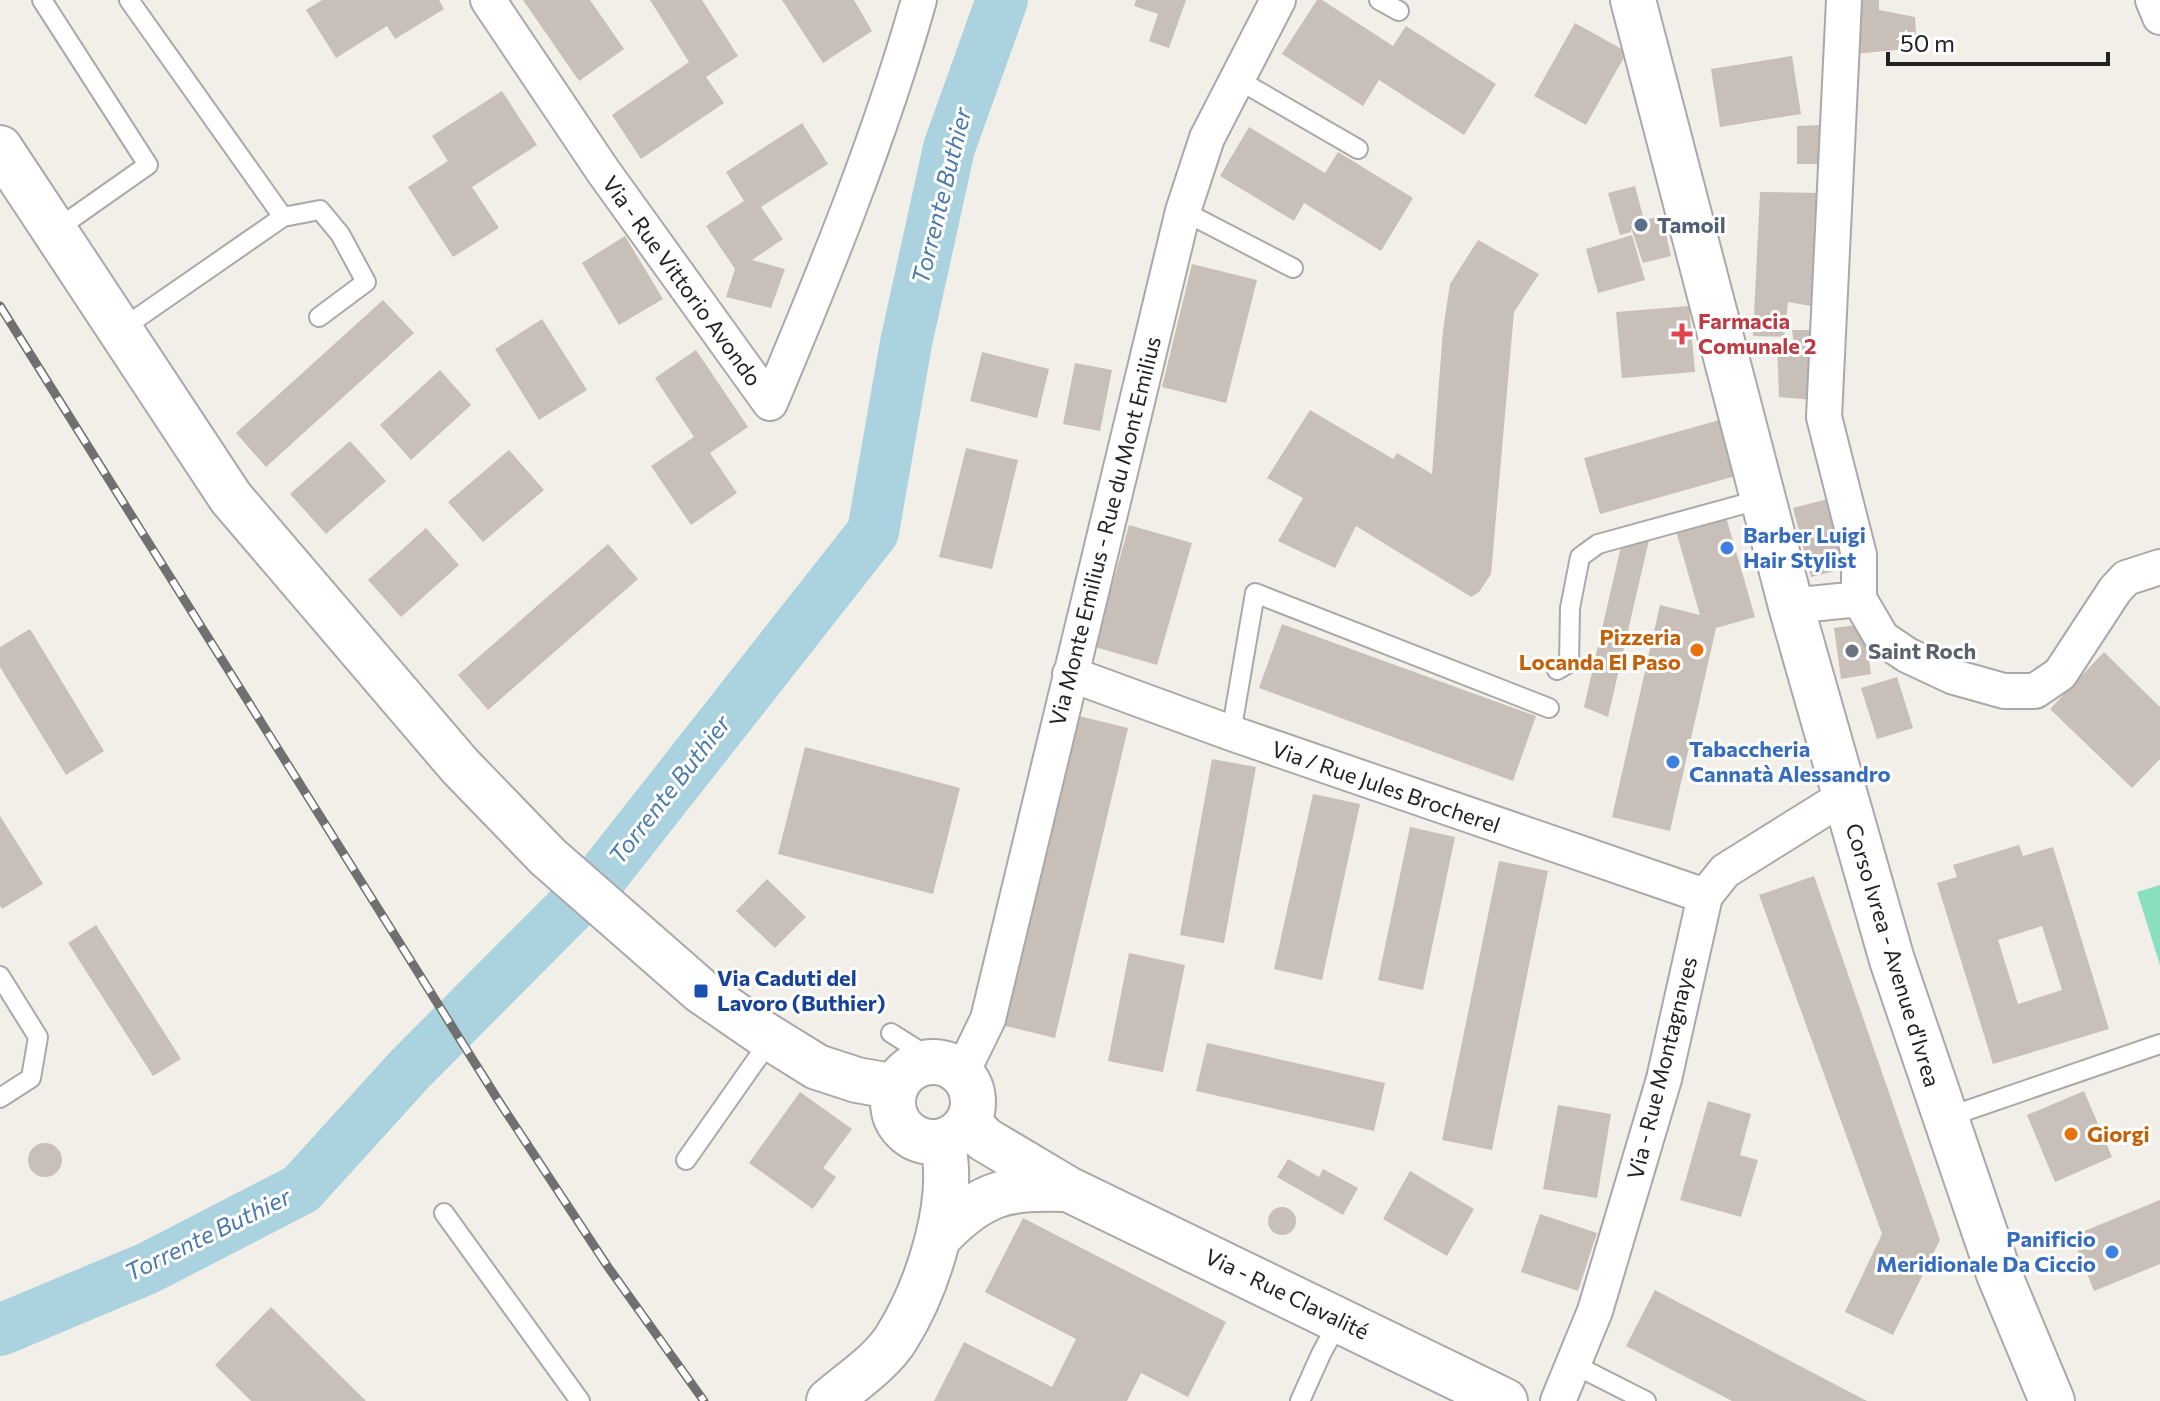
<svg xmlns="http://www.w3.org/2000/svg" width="2160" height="1401" font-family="Commissioner,sans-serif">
<rect width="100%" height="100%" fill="#f2efe9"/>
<path fill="#88e0be" d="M2160,885v80l-23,-73z"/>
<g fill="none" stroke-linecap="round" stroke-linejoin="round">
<path stroke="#aad3df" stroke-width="52" d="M0,1330l148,-62 153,-79 109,-120 194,-195 269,-342 33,-189 43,-195 53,-148"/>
</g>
<path fill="#c7bfb8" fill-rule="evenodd" d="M322,0h117l5,9 -49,30 -8,-13 -51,32 -30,-48z
M523,0h67l34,49 -45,32z
M650,0h52l36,56 -32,21 18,26 -83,56 -29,-44 77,-53z
M782,0h72l18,31 -49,32z
M1136,0h50l-17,48 -20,-7 9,-27 -24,-8z
M1317,0h5l71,46 13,-20 90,58 -32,51 -85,-55 -16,26 -81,-52z
M1853,0h26v10l36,7 2,31 -64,6z
M1575,23l52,29 -41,73 -52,-29z
M1792,56l9,58 -81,13 -9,-58z
M502,91l35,54 -65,42 27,41 -46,29 -45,-70 40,-26 -16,-25z
M802,123l26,41 -67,43 22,32 -31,21 33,9 -14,39 -45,-11 9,-28 -29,-43 38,-25 -18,-29z
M1822,125l1,39h-26v-38z
M1249,127l76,46 13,-21 75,46 -32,53 -77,-48 -10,18 -74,-45z
M1635,186l9,34 18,-4 9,40 -28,7 -12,-35v4l-11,3 -12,-42z
M1760,192l64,1 -1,115 -35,-6 -4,35 -31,-1z
M1632,235l13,45 -47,13 -12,-44z
M625,236l38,63 -44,26 -37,-62z
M1478,240l61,34 -25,38 -23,262 -12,18 -8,5 -115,-71 -21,42 -57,-27 25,-43 -36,-20 43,-68 83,49 4,-6 35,21 11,-144 7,-46z
M1192,264l65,16 -31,123 -64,-16z
M383,300l31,33 -148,134 -30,-34z
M1689,306l6,66 -73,6 -6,-66z
M542,319l45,71 -48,30 -44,-71z
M1792,330h25l-3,70 -35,-3 -2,-53h17z
M696,350l52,77 -38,26 27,40 -46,32 -40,-59 43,-29 -39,-59z
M982,352l67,17 -12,49 -67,-17z
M1075,363l37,7 -12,61 -37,-7z
M440,370l31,35 -60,55 -31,-35z
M1723,419l16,56 -139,39 -16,-56z
M350,441l36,40 -60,53 -36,-40z
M966,448l52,12 -26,109 -53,-12z
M509,450l35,40 -61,52 -35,-40z
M1832,498l18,69 -39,10 -18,-69z
M1726,517l29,100 -39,11 -46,203 -58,-14 48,-212 40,10 -24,-84z
M1129,525l63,18 -35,122 -62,-18z
M426,528l33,37 -58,52 -33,-37z
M1649,540l-41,177 -24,-10 38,-165z
M608,544l30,35 -150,131 -30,-35z
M1282,624l254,92 -23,65 -254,-93z
M1864,624l7,50 -30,5 -7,-51z
M30,629l74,122 -38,24 -66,-108v-20z
M2104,652l56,55v52l-28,29 -82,-79z
M1897,677l16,51 -36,11 -16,-51z
M1071,714l57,14 -73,310 -58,-14z
M805,747l155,41 -27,106 -155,-40z
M1212,759l44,8 -32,176 -44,-8z
M1313,794l47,10 -38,176 -48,-11z
M0,816l43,68 -41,25 -2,-4z
M1410,827l45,10 -32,153 -45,-10z
M2019,845l4,11 30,-9 56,182 -116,35 -56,-181 20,-6 -4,-12zM2042,926l20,64 -44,14 -20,-64z
M1499,861l49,10 -56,279 -50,-10z
M1814,876l126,364 -47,95 -48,-23 37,-78 -123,-339z
M767,879l39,38 -31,31 -39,-37z
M96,925l85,134 -28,17 -85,-133z
M1129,953l56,12 -22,107 -55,-11z
M1207,1043l178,40 -11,48 -178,-40z
M2084,1091l28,66 -57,25 -28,-67z
M800,1092l52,37 -29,39 13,9 -23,32 -64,-46z
M1708,1101l43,13 -11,41 18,5 -17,57 -61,-17z
M1558,1105l53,9 -14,84 -54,-9z
M28 1160a17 17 0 1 1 34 0a17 17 0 1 1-34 0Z
M1288,1159l31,18 4,-8 35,19 -15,27 -66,-38z
M1410,1171l64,38 -27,47 -64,-37z
M2160,1200v64l-66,27 -22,-55z
M1268 1221a14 14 0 1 1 28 0a14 14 0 1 1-28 0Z
M1540,1214l57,19 -19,58 -57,-19z
M1023,1218l203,104 -38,75 -47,-24 -14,28h-193l30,-59 88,45 24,-48 -91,-47z
M1655,1290l212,111h-135l-106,-55z
M271,1307l95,94h-115l-36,-36z"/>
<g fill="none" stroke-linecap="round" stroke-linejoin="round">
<defs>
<path id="service" d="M42,0l106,165 -94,66
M1379,0l20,11
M1237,79l121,70
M1183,211l110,57
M283,217l37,-7 20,24 26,48 -47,35
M120,330l163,-113 -154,-217
M1557,670l12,-7 1,-55 10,-51 18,-13 164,-45
M1231,733l24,-140 294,115
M0,976l38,61 -7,41 -31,20
M891,1033l27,17 6,13
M1945,1118l215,-74
M686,1160l85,-121
M444,1213l136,188
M1573,1364l73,37
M1300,1401l21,-47 19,-35"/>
<path id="minor" d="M488,0l115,171 167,232c55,-131 110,-265 149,-403
M1844,0l-20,417 35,138v44
M2153,0l7,17
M1859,599l23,39 25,17 47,22 50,14h31l25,-17 55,-84 11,-12 34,-11
M1791,606l68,-7
M1070,674l161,59 474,163
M959,1072l11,-16 18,-37 195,-808 24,-73 71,-138
M1558,1401l37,-90 69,-232 41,-183 20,-25 120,-75"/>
<path id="tertiary" d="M1633,0l158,606 101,354 107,314 53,127
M0,148l231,350 229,268 88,91 153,134 58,40 58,36 40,13 39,7
M893 1102a40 40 0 1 1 80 0a40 40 0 1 1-80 0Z
M968,1121l16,18 84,50 437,212
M939,1237c43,-45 67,-50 129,-48
M829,1401c22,-19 53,-39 68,-64 31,-50 60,-138 45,-196"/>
</defs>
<use href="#service" stroke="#a9a9a9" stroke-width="22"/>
<use href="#minor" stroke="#a9a9a9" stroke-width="38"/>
<use href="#tertiary" stroke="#a9a9a9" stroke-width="48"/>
<use href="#service" stroke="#fff" stroke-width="18"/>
<use href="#minor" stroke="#fff" stroke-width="34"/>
<use href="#tertiary" stroke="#fff" stroke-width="44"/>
<defs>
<path id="rail" d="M0,306l500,797 108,164 96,134"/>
</defs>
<use href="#rail" stroke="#707070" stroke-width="9"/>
<use href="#rail" stroke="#fff" stroke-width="6" stroke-dasharray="18" stroke-linecap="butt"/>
</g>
<circle fill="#5c6f8a" stroke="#fff" stroke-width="3" cx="1641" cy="225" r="8"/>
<path fill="#e0444e" stroke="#fff" stroke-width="3" d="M1678 322h8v8h8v8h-8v8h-8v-8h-8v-8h8z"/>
<g fill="#3f7fe0" stroke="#fff" stroke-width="3">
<circle cx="1727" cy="548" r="8"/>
<circle cx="1673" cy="762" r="8"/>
<circle cx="2112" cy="1252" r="8"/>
</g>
<g fill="#e8710a" stroke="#fff" stroke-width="3">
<circle cx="1697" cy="650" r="8"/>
<circle cx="2071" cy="1134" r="8"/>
</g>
<circle fill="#6b7280" stroke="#fff" stroke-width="3" cx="1852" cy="651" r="8"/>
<rect fill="#1a4fb4" stroke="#fff" stroke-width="3" x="693" y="983" width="16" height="16" rx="4"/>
<g text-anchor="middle" stroke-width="6" stroke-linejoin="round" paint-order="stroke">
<g font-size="22" font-weight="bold" fill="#4e5e75" stroke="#fff" text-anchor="start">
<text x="1657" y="233">Tamoil</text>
</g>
<g font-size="22" fill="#222" stroke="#fff">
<text transform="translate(682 281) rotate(54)" y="8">Via - Rue Vittorio Avondo</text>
<text transform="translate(1105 531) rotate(-76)" y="8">Via Monte Emilius - Rue du Mont Emilius</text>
<text transform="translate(1386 787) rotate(19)" y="8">Via / Rue Jules Brocherel</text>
<text transform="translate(1893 955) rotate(73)" y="8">Corso Ivrea - Avenue d'Ivrea</text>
<text transform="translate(1662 1068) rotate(-76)" y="8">Via - Rue Montagnayes</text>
<text transform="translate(1287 1294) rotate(26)" y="8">Via - Rue Clavalité</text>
</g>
<g font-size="22" font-weight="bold" fill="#be3a42" stroke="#fff" text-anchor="start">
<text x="1698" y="329">Farmacia<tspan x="1698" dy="25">Comunale 2</tspan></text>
</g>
<g font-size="22" font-weight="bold" fill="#366cbe" stroke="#fff" text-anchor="start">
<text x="1743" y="543">Barber Luigi<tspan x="1743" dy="25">Hair Stylist</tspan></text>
<text x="1689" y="757">Tabaccheria<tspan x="1689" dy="25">Cannatà Alessandro</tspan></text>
<text x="2096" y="1247" text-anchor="end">Panificio<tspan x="2096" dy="25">Meridionale Da Ciccio</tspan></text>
</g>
<g font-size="22" font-weight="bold" fill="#c56008" stroke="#fff" text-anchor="end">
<text x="1681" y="645">Pizzeria<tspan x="1681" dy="25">Locanda El Paso</tspan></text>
<text x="2087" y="1142" text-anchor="start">Giorgi</text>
</g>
<g font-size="22" font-weight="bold" fill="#5b616d" stroke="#fff" text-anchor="start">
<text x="1868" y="659">Saint Roch</text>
</g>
<g font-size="22" font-weight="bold" fill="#164399" stroke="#fff" text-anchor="start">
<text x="717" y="986">Via Caduti del<tspan x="717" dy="25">Lavoro (Buthier)</tspan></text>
</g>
<g font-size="24" font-style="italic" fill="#4a7aab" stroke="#fff">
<text transform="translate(942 196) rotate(-76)" y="8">Torrente Buthier</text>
<text transform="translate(670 790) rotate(-52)" y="8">Torrente Buthier</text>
<text transform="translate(208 1235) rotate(-26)" y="8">Torrente Buthier</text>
</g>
</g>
<path d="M1888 52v12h220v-12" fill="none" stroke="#222222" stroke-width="4"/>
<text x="1900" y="52" font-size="24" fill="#222222" stroke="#ffffff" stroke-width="6" paint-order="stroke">50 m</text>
</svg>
